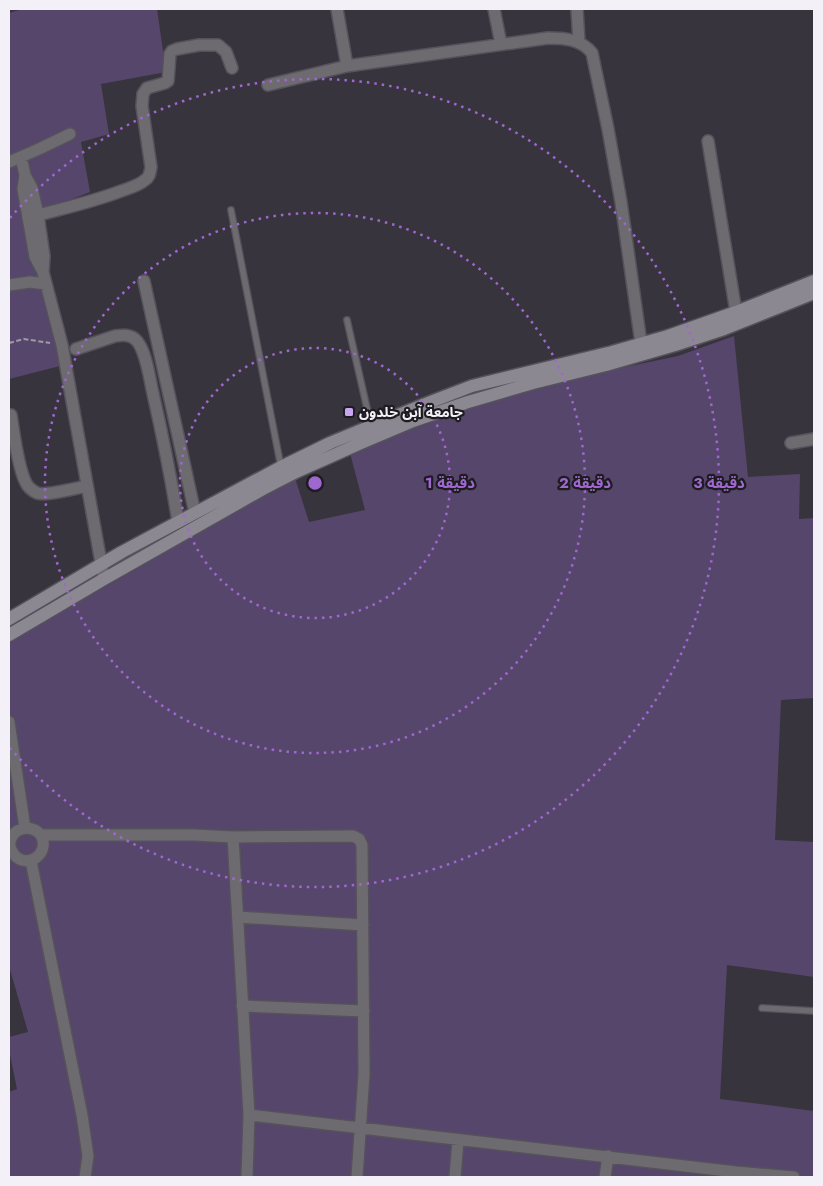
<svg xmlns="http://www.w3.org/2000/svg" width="823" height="1186" font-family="Jost,'Noto Sans Arabic',sans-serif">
<rect width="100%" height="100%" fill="#38343e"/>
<path fill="#56466b" d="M23,9h134l9,63 -65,12 8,50 -28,8 9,50 -36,14 -15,16 -3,19 24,125 -51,13v-366z
M734,336l14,141 52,-3 -1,45 15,-1v180l-33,2 -6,140 39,2v135l-87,-12 -7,134 94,12v66h-805v-85l8,-3 -8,-39v-13l19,-5 -19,-66v-324l286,-164 14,44 56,-12 -15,-57 110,-46 94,-25 124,-26z"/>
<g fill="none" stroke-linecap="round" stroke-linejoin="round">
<defs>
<path id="service" d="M231,210l50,257
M347,320l24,106
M762,1008l52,3"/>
<path id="minor" d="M337,9l10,57
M494,9l7,35
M577,9l2,33
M268,85l79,-19 201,-28c16,0 33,1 44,15l16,76 13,73 21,148
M708,141l28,171
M21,157l4,18 7,13 6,27 6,41 -1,16
M9,162l30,-13 31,-15
M25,175l-2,14 12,68 8,15 19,73 42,234
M28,218c31,-9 62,-15 93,-27 8,-3 17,-5 24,-11 5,-3 5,-8 6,-13l-9,-61 1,-12 4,-6 18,-5 3,-2 2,-27 2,-3 5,-2 22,-4h19l8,7 6,16
M144,281l51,232
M9,285l21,-3 16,2
M76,349l39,-13c8,-1 16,-2 22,5 9,11 12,34 15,48 10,44 19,88 26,133
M11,415c3,18 7,53 15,68 2,4 7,8 11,10 10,3 39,-5 50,-7
M791,443l23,-4
M9,722l16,106
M41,835c10,20 -16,36 -28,18 -12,-17 13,-35 28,-18h153l39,2 16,278 -2,62
M233,837l120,-1 6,3 3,6 2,229 -7,103
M31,861l51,254 6,41 -3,21
M238,917l125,8
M242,1006l122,5
M249,1115l487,57 58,5
M455,1177l3,-37
M605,1177l3,-21"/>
<path id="secondary" d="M9,619l113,-67 159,-85 49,-24 41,-17 62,-25 39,-15 140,-34 56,-16 68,-24 78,-31
M9,635l95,-56 159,-90 33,-17 65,-29 52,-22 55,-19 65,-19 73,-18 69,-20 49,-16 90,-36"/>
</defs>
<use href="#service" stroke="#56525c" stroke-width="8"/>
<use href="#minor" stroke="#56525c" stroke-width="14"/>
<use href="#secondary" stroke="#56525c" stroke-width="15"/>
<path stroke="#9e9ba3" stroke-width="2" stroke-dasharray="5 2.5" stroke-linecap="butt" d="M9,343l15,-4 26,4"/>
<use href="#service" stroke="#6d6b70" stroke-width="5.5"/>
<use href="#minor" stroke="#6d6b70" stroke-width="11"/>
<use href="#secondary" stroke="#8c8891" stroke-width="12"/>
</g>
<g fill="none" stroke="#9f67d0" stroke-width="2.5" stroke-dasharray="2.5 5">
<circle cx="315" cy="483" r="135"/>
<circle cx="315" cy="483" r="270"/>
<path d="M10 218A404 404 0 1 1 10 748"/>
</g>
<rect fill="#c6a6f0" stroke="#1e1c21" stroke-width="2" x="344" y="407" width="10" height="10" rx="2.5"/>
<g text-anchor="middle" stroke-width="4.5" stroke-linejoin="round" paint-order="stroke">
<g font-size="14" font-weight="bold" fill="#f3f1f7" stroke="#1e1c21" text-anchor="start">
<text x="359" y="417">جامعة آبن خلدون</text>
</g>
</g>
<circle cx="315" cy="483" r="8" fill="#9f67d0" stroke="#1e1c21" stroke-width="2.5"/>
<g font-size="15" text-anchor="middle" font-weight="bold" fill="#9f67d0" stroke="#1e1c21" stroke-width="4.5" stroke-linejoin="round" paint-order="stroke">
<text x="450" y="488">1 دقيقة</text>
<text x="585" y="488">2 دقيقة</text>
<text x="719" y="488">3 دقيقة</text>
</g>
<rect width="823" height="1186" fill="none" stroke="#f3f1f7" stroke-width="20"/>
</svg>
